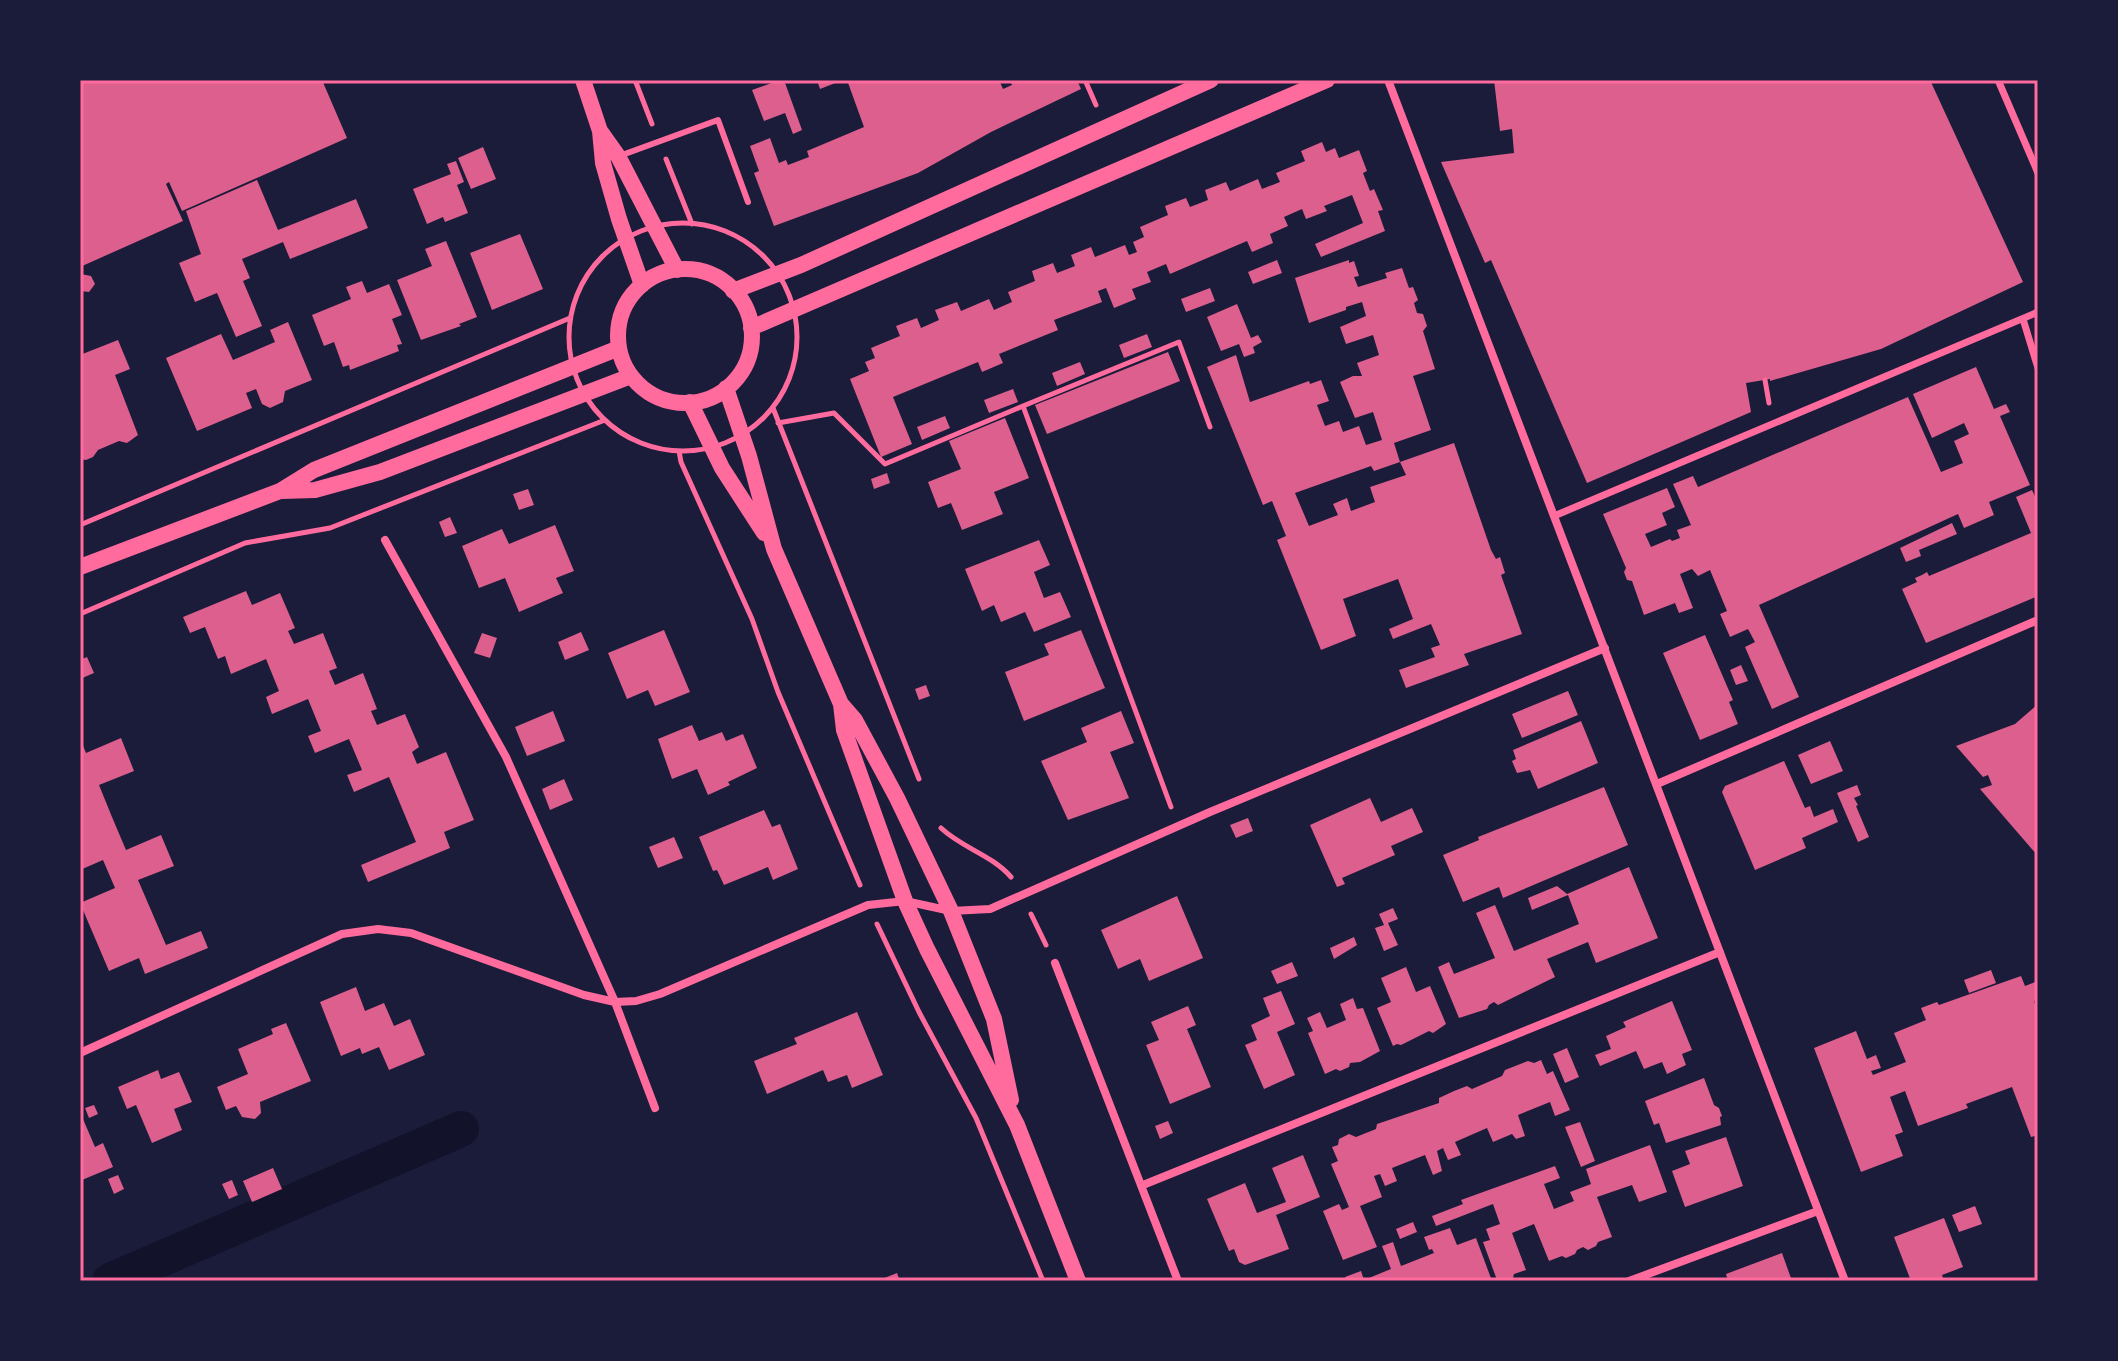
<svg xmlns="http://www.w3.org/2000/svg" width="2118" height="1361" font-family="Mulish,sans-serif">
<rect width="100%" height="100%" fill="#1b1b3a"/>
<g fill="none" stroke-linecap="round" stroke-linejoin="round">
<path stroke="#12122b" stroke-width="36" d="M110,1281l351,-152"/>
</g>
<path fill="#dd5f8e" d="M80,80h242l25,58 -165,73 -13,-29 -3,2 17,37 -103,46z
M780,80h4l18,50 -9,4 -8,-21 -21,8 -12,-31z
M817,80h26l-23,9z
M847,80h152l4,9 9,-4 -2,-5h67l4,9 -90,43 -73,41 -144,53 -20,-53 5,-2 -9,-25 20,-8 9,25 7,-3 2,5 21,-8 -2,-6 57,-24z
M1494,80h436l93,202 -142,67 -111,32v-2l-24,4 5,29 -164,71 -96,-223 -6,3 -44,-101 73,-9 -2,-24 -12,2z
M1322,142l4,10 9,-4 4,10 20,-8 8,21 -4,2 7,18 4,-2 9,21 -5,1 7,20 -64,26 -6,-13 48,-21 -11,-28 -28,11 3,5 -21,8 -4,-10 -18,8 4,9 -18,8 3,9 -21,9 -5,-11 -77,33 -4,-10 -19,8 4,10 -19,7 4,10 -22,9 -8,-20 -8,3 4,11 -48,18 4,10 -59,24 4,9 -21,9 -4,-10 -85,35 19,47 -31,13 -31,-78 19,-8 -4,-9 10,-4 -4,-10 29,-12 -4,-10 21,-8 4,10 18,-8 -4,-10 22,-8 4,9 28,-12 5,11 18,-8 -4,-10 27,-11 -3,-10 21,-8 4,10 18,-7 -4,-11 20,-8 4,10 30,-12 4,10 8,-3 -4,-10 11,-5 -4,-10 28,-12 -3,-9 21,-8 4,9 18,-7 -3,-10 21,-8 4,9 28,-12 4,10 18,-7 -4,-9 29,-12 -4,-10z
M483,147l13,32 -25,10 -13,-31z
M456,161l8,21 -7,3 11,28 -23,9 -2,-5 -16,7 -14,-35 38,-15 -4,-10z
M257,180l21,50 78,-31 12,29 -78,31 -7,-17 -41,17 8,19 -7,3 19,45 -26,11 -19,-44 -22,9 -16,-39 22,-9 -15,-43z
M520,234l23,55 -51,21 -22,-57z
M446,241l31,76 -18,7 2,2 -40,14 -24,-60 35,-14 -7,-17z
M1277,260l5,13 -29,11 -5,-12z
M1349,260v3l5,-2 5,15 -5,1 4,10 29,-9 -2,-5 17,-5 7,20 4,-1 5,13 -4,3 3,10 6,1 4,12 -4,5 12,38 -22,7 18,54 -37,13 6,19 -26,9 -3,-5 -76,27 14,33 29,-11 -5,-11 14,-6 4,13 24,-9 -5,-15 36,-12 -6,-13 54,-19 37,107 5,9 4,-2 5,16 -4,2 21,59 -58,20 5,11 -63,23 -7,-18 36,-13 -4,-9 9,-3 -9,-21 -38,15 -4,-10 24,-10 -15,-40 -55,20 13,37 -35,14 -44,-110 9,-4 -14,-35 -9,4 -56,-138 29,-12 14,47 59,-21 1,3 11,-4 8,21 -12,4 8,21 14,-5 4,11 16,-6 7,19 16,-5 -9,-28 -18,6 -15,-36 13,-6h9l-5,-13 22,-8 -6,-20 -27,9 -6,-17 26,-11 -4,-14 -16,5v3l-37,13 -14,-45z
M81,274l10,2 4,8 -6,8 -9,-1z
M362,281l5,12 22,-9 13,31 -10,4 10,25 -5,1 2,6 -49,19 -1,-5 -6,2 -9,-25 -10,4 -12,-31 39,-16 -5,-12z
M1210,288l5,13 -29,11 -5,-13z
M1237,304l14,34 7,-3 4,7 -9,5 2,6 -11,4 -5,-13 -18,7 -14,-34z
M288,322l24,58 -27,11 -2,11 -13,6 -8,-4 -6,-15 -10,4 6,15 -55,23 -31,-73 55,-24 12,26 42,-18 -5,-12z
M1147,334l5,13 -28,11 -5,-13z
M118,340l12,29 -15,6 23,60 -11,8 -8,-2 -21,9 -5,7 -7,3 -6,-1v-104z
M1168,352l12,29 -133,53 -12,-29z
M1080,362l5,12 -28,12 -5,-13z
M1976,367l18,42 12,-5 4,8 -10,4 30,69 -41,17 5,13 -30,13 -6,-14 -199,91 40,92 -27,12 -27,-62 10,-5 -7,-13 -18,8 -10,-23 7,-3 -17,-41 -12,6 -6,-7 -12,5 13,34 -14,5 -4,-10 -31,12 -12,-34 -5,-1 -3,-8 2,-4 -23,-54 64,-26 8,19 -13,6 5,12 -22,9 6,13 19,-8 2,2 8,-3 -3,-8 14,-5 -18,-41 20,-8 5,11 210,-90 33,75 22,-9 -9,-22 15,-7 -5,-11 -32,15 -19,-44z
M1013,389l5,13 -29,11 -5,-13z
M945,416l5,12 -28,12 -5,-13z
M1005,418l24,60 -35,14 9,22 -41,16 -11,-27 -13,5 -10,-26 33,-13 -12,-28z
M887,473l3,10 -16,6 -3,-10z
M528,489l6,16 -15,5 -6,-16z
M2032,490l6,13v93l-112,47 -24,-54 15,-7 -2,-4 7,-3 5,-3 2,4 102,-43 -15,-36z
M450,517l7,16 -12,4 -6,-15z
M1952,523l5,11 -38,16 2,6 -15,6 -6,-14z
M555,525l19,46 -18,7 7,15 -44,19 -14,-34 -26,10 -17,-42 40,-17 7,15z
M1039,540l11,25 -16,7 10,26 16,-6 11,25 -37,15 -9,-20 -24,10 -7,-17 -12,6 -17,-42z
M246,591l6,14 28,-12 15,35 -7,3 6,13 29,-11 14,35 -8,3 6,14 28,-12 14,36 -6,2 6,14 28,-11 14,33 -7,5 5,12 29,-12 28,68 -30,12 6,16 -82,34 -7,-17 55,-23 -27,-65 -35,15 -7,-17 15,-5 -13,-31 -34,14 -7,-17 13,-5 -13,-32 -36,15 -6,-17 13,-6 -13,-32 -35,15 -6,-18 -7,3 -13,-32 -15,6 -7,-16z
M664,630l26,62 -35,14 -7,-16 -21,9 -19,-46z
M1081,630l24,58 -81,33 -19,-49 44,-17 -5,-11z
M581,632l8,18 -24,10 -7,-18z
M482,633l15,5 -7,20 -16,-5z
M1705,635l28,65 -4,2 9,22 -38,16 -37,-87z
M87,657l7,16 -14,6v-19z
M1741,665l7,16 -12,4 -6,-15z
M926,685l4,11 -11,4 -4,-11z
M1568,691l10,24 -56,23 -10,-24z
M2038,704v152l-58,-67 12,-4 -4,-10 -5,2 -27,-31 59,-22z
M553,711l12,30 -38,15 -12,-29z
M1121,711l13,32 -24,9 19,46 -61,22 -27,-59 46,-19 -6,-14z
M1581,721l17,42 -60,26 -8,-19 -13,3 -5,-12 4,-2 -3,-9z
M692,725l7,16 23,-9 4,9 17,-7 14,34 -29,14 2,3 -22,10 -11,-26 -25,10 -14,-40z
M80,738l6,15 35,-15 13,33 -35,14 13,32 14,33 35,-15 13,31 -36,14 28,65 35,-14 7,17 -63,26 -6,-16 -30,13 -29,-68 35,-15 -12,-28 -23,10z
M1830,741l13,30 -32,13 -13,-29z
M1784,761l21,47 5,-2 4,11 19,-8 5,13 -36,16 4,10 -51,22 -33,-78 3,-6z
M564,779l9,21 -23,10 -8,-21z
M1857,785l4,10 -7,3 4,7 -2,1 13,31 -11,5 -21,-49z
M1604,787l24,58 -125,53 -4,-11 -36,15 -20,-47 36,-15 -1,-3z
M1370,798l11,24 31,-14 11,24 -32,14 4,9 -53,23 3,6 -8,3 -27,-62z
M764,810l8,17 8,-3 18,45 -25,11 -5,-13 -44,18 -7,-15 -4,1 -14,-34z
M1248,818l5,13 -17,7 -6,-13z
M674,837l9,21 -25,10 -9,-21z
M1629,867l29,71 -62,25 -8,-21 -41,17 8,18 -57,28 -4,-3 -5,3 -2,4 -28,9 -21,-51 11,-5 5,12 41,-16 -19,-45 19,-8 19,46 65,-27 -11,-29 -36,15 -4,-12 29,-12 10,8z
M1177,896l26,62 -54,23 -9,-22 -22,10 -17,-39z
M1393,908l5,11 -10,4 10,22 -14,6 -9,-23 9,-3 -5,-11z
M1354,937l3,8 -23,14 -4,-11z
M1292,962l6,14 -21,8 -6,-13z
M1406,967l10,25 14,-6 16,38 -13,9 -4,-2 -28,14 -4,-1 -4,2 -16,-38 14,-6 -10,-24z
M1991,970l5,13 -27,10 -5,-13z
M2021,976l4,10 13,-5v18l-4,2 4,12v122l-7,2 -19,-50 -46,17 2,4 -50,18 -13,-35 -15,6 13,35 -8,3 8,21 -42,16 -47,-124 42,-17 11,28 9,-4 5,13 -10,3 2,4 33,-13 -12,-29 32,-13 -5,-12 16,-6 2,3z
M356,987l9,24 19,-8 10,23 16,-7 15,36 -36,15 -10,-23 -17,7 -2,-6 -19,8 -21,-54z
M1281,991l14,33 -18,8 18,43 -31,14 -19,-44 12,-5 -6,-15 19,-9 -7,-18z
M1353,998l4,11 6,-1 17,43 -20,11 -10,1 -1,4 -9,4 -4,-2 -11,5 -17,-41 5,-2 -6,-13 13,-6 7,16 19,-8 -6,-16z
M1672,1001l20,49 -10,4 4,11 -19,9 -5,-12 -18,7 -8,-18 -36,15 -5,-11 16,-6 -5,-13 20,-9 -3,-5z
M1188,1006l8,19 -9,4 24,58 -41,17 -24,-59 13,-5 -8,-18z
M857,1012l26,63 -31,13 -5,-13 -19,7 -5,-12 -56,24 -13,-33 43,-17 -3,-6z
M286,1023l25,58 -51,21 1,11 -6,6 -13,-2 -6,-11 -10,4 -9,-23 31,-13 -10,-25 35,-15 -2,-5z
M1567,1048l12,29 -14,6 -12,-29z
M1541,1060l6,14 6,-3 17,39 -15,6 -5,-14 -32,13 7,21 -9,3 -4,-5 -19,8 -6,-14 -32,14 6,13 -13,5 -5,-12 -6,3 5,20 -9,4 -8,-20 -33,13 5,13 -12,5 -5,-12 -6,2 8,21 -22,9 17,41 -34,13 -20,-49 16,-7 3,6 7,-3 -18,-43 7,-3 -6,-14 6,-2 1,-6 10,-5 7,3 20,-8 1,-5 62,-21v-5l15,-7 13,-5 5,3 30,-13 3,-6 23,-9 6,2z
M158,1070l3,9 18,-7 13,30 -18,7 8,21 -30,13 -16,-38 -9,4 -9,-22z
M1704,1078l10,27 5,3 3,8 -2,1 1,8 -55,18 -7,-20 -5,2 -9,-24z
M94,1105l4,9 -9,4 -4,-10z
M80,1112l15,35 8,-4 10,24 -31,13z
M1168,1121l5,12 -13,6 -5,-13z
M1580,1122l15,39 -14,6 -16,-40z
M1726,1137l17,49 -58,21 -13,-36 18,-7 -5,-13z
M1650,1145l17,47 -28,10 -7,-17 -35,12 15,40 -14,5 -2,4 -8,4 -5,-3 -6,3 -2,4 -9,4 -4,-2 -13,5 -15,-37 -22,9 14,37 -12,4 -1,4 -8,3 -4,-3 -4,2 -14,-38 7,-2 -4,-11 14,-5 -7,-20 -57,22 -4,-10 31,-12 -2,-4 94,-34 5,12 -16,6 10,25 20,-8 -4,-9 21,-8 -5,-15z
M1303,1155l17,42 -44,18 13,34 -44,16 -6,-3 -5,-13 -5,2 -22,-52 38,-16 12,30 29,-11 -14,-34z
M273,1168l9,21 -30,13 -9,-21z
M118,1175l6,14 -10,5 -6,-15z
M232,1180l6,15 -9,4 -7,-15z
M1975,1206l7,18 -23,8 -7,-17z
M1944,1218l19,49 -21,8 1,3 -9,3h-23l-17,-44z
M1413,1222l4,10 -17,7 -4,-10z
M1450,1228l7,17 19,-7 16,43h-145l-2,-4 16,-6 3,9 27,-11 -9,-23 11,-4 8,24 33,-13 -2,-4 -3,1 -5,-13z
M1782,1253l10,28h-64l-2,-7z
M897,1273l3,8h-23z"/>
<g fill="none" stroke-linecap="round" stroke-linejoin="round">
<path stroke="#ff6b9d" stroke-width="5" d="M635,80l17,44
M1085,80l11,25
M666,159l26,65
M569 337a114 114 0 1 1 228 0a114 114 0 1 1-228 0Z
M1765,380l4,23
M773,408l146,371
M778,423l56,-10 51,51 138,-58
M679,451l2,11 71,157 26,73 82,193
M80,525l490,-207
M80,614l165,-71 85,-15 275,-108
M1171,807l-148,-401 156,-64 31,85
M941,828c21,20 51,27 70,49
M1031,914l15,31
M877,924l42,88 57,106 67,163"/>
<path stroke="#ff6b9d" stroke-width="6" d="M622,155l96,-35 30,82"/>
<path stroke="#ff6b9d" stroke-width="7" d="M1998,80l40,93
M2023,319l15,49
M1554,516l484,-204"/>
<path stroke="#ff6b9d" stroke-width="8" d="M1388,80l457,1201
M385,540l121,217 109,245 40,106
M1657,784l381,-164
M1055,963l123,318
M80,1053l262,-119 36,-5 33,4 173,62 31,7 21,-1 24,-7 208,-89 37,-4 46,10 39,-2 220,-97 395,-164
M1143,1185l577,-233
M1629,1281l189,-70"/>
<path stroke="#ff6b9d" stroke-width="16" d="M583,80l17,51 3,32 16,56 23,66
M601,132l17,24 59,114
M618 336a67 67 0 1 1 134 0a67 67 0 1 1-134 0Z
M733,291l68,-26 410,-185
M751,328l576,-248
M726,388l23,68 25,93 67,155 3,26 61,171 22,48 90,176 61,156
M690,402l32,66 42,65
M282,491l33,-1 65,-18 251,-96
M80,567l200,-76 34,-21 305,-122
M842,705l13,15 42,78 54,113 43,108 17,81"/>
</g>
<rect width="2118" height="1361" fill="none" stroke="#1b1b3a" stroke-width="164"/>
<rect x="82" y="82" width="1954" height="1197" fill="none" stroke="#ff6b9d" stroke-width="3"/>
</svg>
